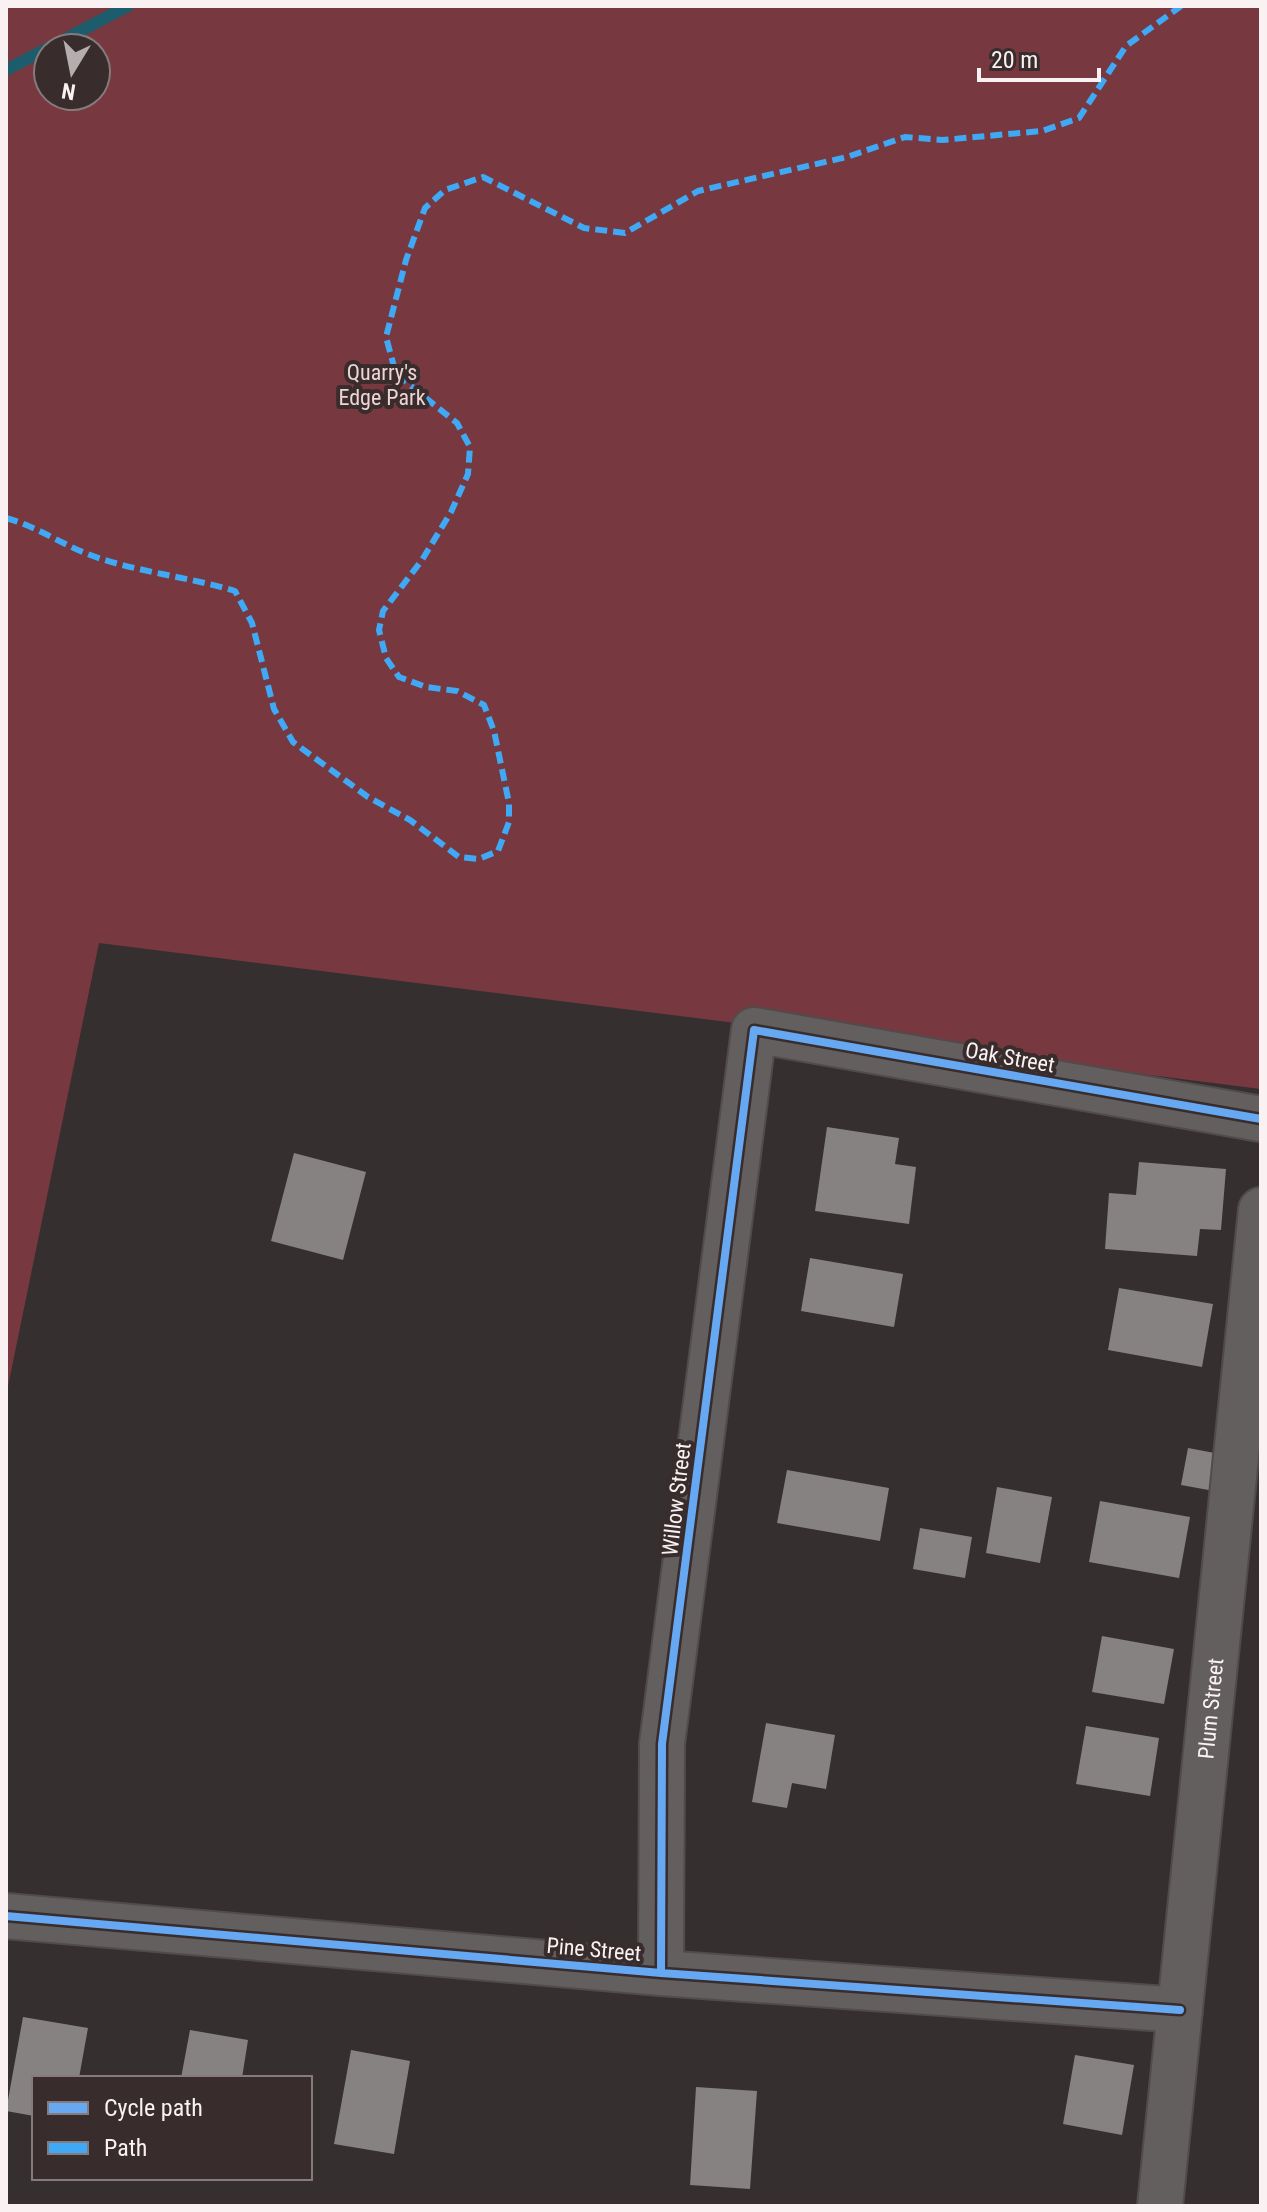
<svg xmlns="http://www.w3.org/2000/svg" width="1267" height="2212" font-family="'Roboto Condensed',sans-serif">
<rect width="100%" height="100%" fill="#352f2f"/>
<path fill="#77393f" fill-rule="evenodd" d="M6,6h1255v1083l-1162,-146 -93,453zM48,48h48v48h-48z"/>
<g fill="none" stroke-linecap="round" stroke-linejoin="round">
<path stroke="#1c5c6c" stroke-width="12" d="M48,48l80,-42
M6,70l42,-22"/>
</g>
<path fill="#878282" d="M827,1127l72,11 -4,26 21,3 -7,57 -94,-13z
M294,1153l72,19 -23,88 -72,-19z
M1139,1162l87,7 -5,61 -21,-1 -3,27 -92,-7 4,-56 27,2z
M810,1258l93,16 -9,53 -93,-16z
M1119,1288l94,16 -11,63 -94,-17z
M1188,1448l32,6 -6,37 -33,-6z
M787,1470l102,18 -9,53 -103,-18z
M997,1487l55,10 -12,66 -54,-10z
M1100,1501l90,16 -11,61 -90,-16z
M920,1528l52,9 -7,41 -52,-9z
M1102,1636l72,13 -10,55 -72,-12z
M766,1723l69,12 -9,54 -34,-6 -5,25 -35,-6z
M1086,1726l73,12 -9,58 -74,-12z
M23,2017l65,11 -9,50h-45v38l-28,-5z
M190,2030l58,10 -6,38h-61z
M351,2050l59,11 -16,93 -60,-10z
M1075,2055l59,10 -12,70 -59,-11z
M696,2087l61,4 -7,98 -60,-4z"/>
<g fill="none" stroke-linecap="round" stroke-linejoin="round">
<defs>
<g id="minor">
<path d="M6,1916l655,57 519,37"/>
<path d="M661,1973l1,-229 92,-714 507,89"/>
<path id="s1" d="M1160,2206l101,-996"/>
</g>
</defs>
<use href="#minor" stroke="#514b4c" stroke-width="48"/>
<use href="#minor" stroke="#645f5f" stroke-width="44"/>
<path stroke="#3fa9f5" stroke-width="6" stroke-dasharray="12 6" stroke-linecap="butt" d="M6,518c29,8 52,24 79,35 48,19 101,23 150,38l17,32 22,86 19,33 75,55 42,23 49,37 20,2 19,-8 11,-29v-19l-15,-72 -10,-26 -27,-14 -31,-4 -27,-10 -13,-19 -7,-28 4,-19 39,-51 29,-48 17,-38 2,-27 -13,-24 -61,-49 -10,-37 20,-77 19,-52 20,-18 38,-13 101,51 41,5 73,-42 149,-34 58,-20 37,3 100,-9 37,-13 47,-72 55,-40"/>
<defs>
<path id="cycleway" d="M6,1916l655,57 519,37
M661,1973l1,-229 92,-714 507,89"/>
</defs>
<use href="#cycleway" stroke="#382c2d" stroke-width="13"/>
<use href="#cycleway" stroke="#66a8f1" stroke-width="8"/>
</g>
<g text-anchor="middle" stroke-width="8" stroke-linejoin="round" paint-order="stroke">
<g font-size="22" fill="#efd3d5" stroke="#382c2d">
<text x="382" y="380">Quarry's<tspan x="382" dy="25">Edge Park</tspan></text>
</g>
<g font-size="22" fill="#faf1f2" stroke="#382c2d">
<text transform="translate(1010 1057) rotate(10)" y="8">Oak Street</text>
<text transform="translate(676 1499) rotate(-83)" y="8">Willow Street</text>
<text dy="8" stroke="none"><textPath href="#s1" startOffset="500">Plum Street</textPath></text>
<text transform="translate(594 1949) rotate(5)" y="8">Pine Street</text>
</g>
</g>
<rect width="1267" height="2212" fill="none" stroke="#faf1f2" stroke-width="16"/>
<rect x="32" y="2076" width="280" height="104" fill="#382c2d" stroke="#867b7c" stroke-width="2"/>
<rect x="48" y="2102" width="40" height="12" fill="#66a8f1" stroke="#867b7c" stroke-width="2"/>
<text x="104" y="2116" font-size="24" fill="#faf1f2">Cycle path</text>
<rect x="48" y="2142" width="40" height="12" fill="#3fa9f5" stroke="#867b7c" stroke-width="2"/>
<text x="104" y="2156" font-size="24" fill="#faf1f2">Path</text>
<g transform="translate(72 72) rotate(190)"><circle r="38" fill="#382c2d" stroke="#867b7c" stroke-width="2"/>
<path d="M0-6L14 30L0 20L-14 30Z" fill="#b5adae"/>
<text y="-12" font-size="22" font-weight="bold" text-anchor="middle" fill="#faf1f2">N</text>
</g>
<path d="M979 68v12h120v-12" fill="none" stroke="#faf1f2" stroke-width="4"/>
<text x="991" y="68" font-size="24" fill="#faf1f2" stroke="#382c2d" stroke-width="6" paint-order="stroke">20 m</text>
</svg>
